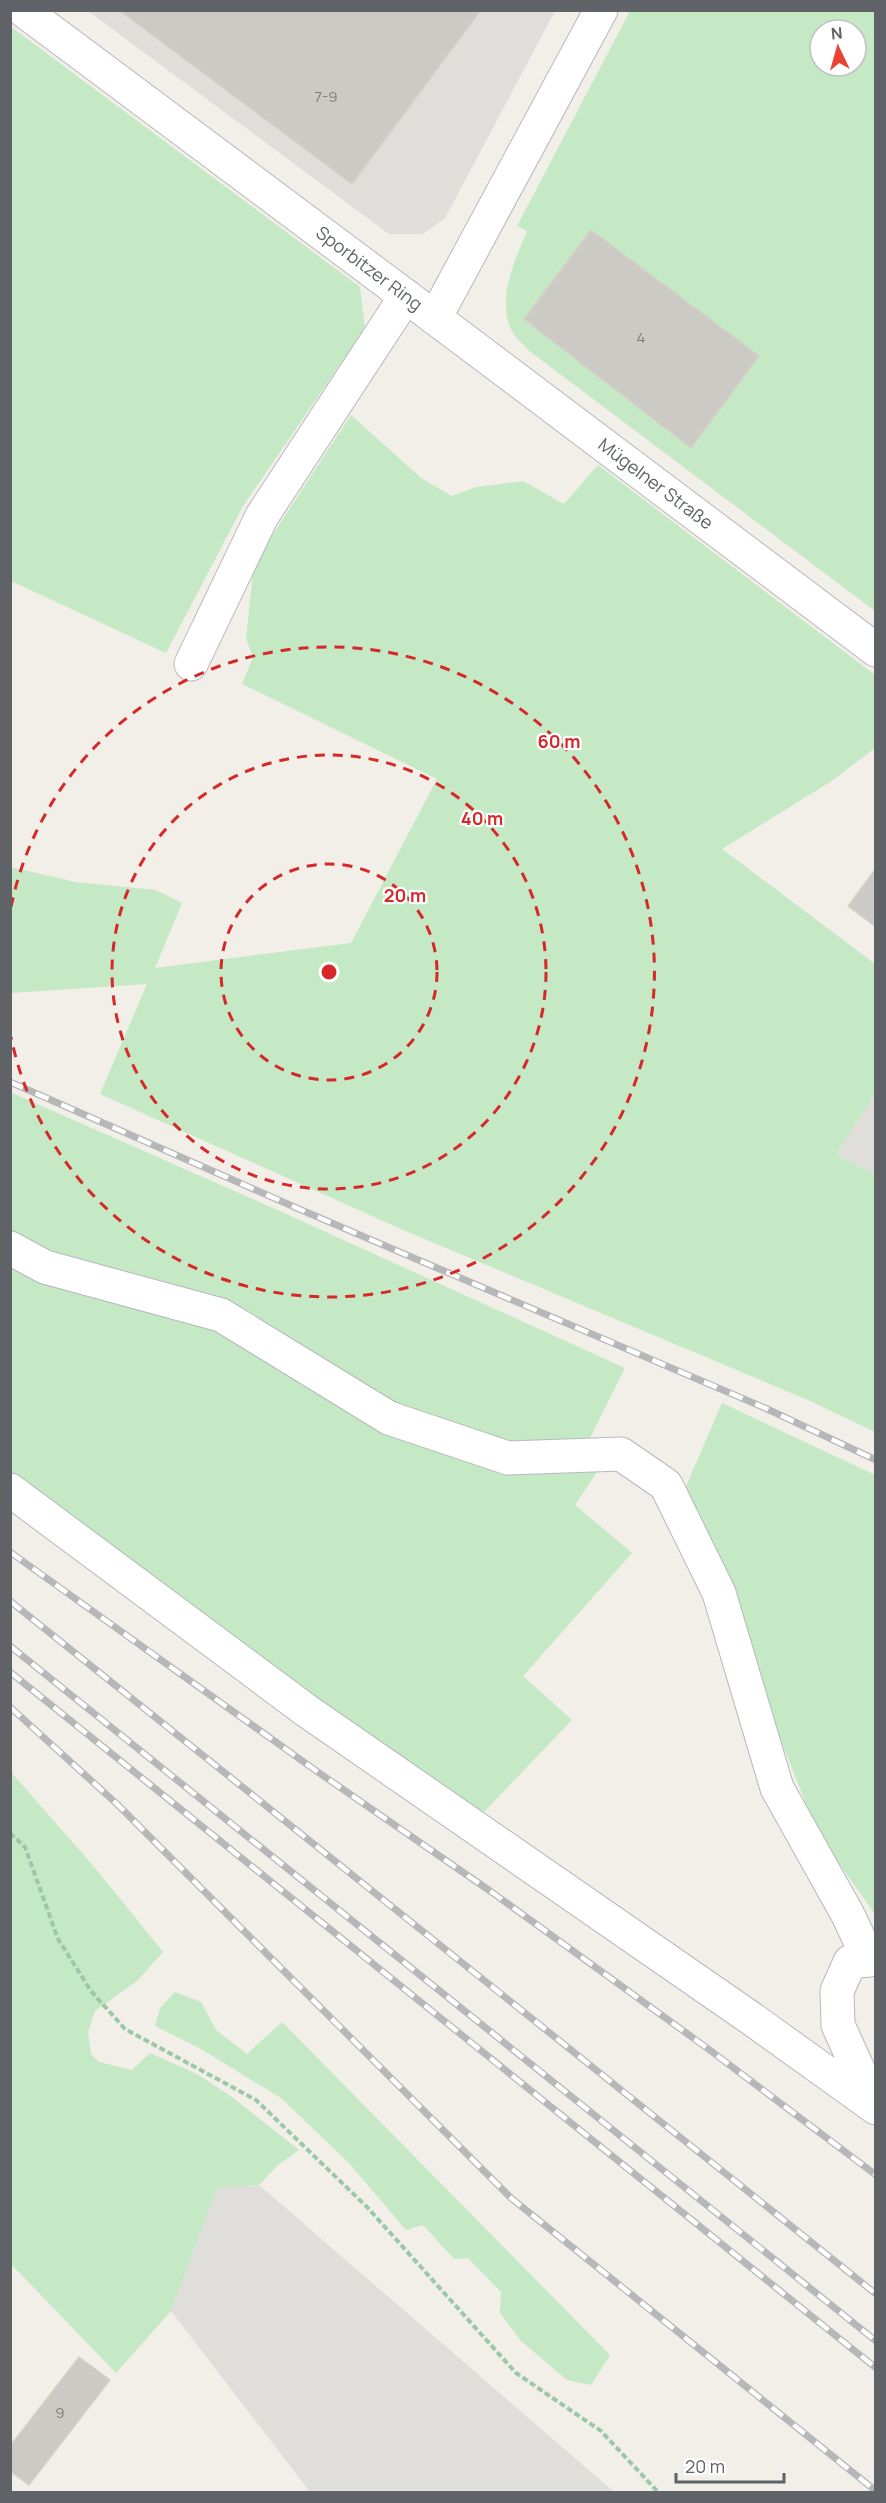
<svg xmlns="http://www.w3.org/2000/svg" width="886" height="2503" font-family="Manrope,sans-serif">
<rect width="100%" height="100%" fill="#f1efe8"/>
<path fill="#e0deda" d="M88,11h467l-110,207 -22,16h-34z
M875,1094v80l-39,-20z
M259,2185l355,307h-304l-139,-181 46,-123z"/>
<path fill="#c5e8c5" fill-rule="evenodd" d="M630,11h245v600l-347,-261c-6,-7 -15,-15 -18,-23 -12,-32 5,-67 17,-96l-10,-5zM820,30h36v36h-36z
M10,26l350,261 5,41 -122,178 -77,147 -155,-72z
M351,415l70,63 31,18 24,-9 47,-6 41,23 34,-39 277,210v73l-45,34 -108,67 153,115v130l-39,60 39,20v258l-67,-32 -407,-171 -301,-135 47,-110 -136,9v-126l64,15 81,8 26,13 -27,65 196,-25 86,-164 -195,-95 11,-27 -7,-18 8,-76z
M10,1092l263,116 352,160 -45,90 23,5 -28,42 57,48 -109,123 49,44 -91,95 -470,-332z
M722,1403l153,72v439l-57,-80 -135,-341z
M11,1772l85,97 67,83 -26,29 -42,30 -7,21 3,22 8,8 33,8 18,-17 47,21 35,23 67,53 -21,15 -19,20 -42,3 -46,123 -55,62 -105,-109z
M175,1992l26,10 15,28 31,24 35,-32 328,333 -19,30 -24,-5 -46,-39 -21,-28 1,-21 -33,-34 -14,1 -31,-34 -17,5 -58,-68 -67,-64 -80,-49 -46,-23 5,-18z"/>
<path fill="#cccac5" stroke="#d6d1c6" stroke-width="1.5" d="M119,10h362l-129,174z
M591,230l168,126 -68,92 -167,-129z
M876,868v59l-28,-21z
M79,2357l31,23 -81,105 -19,-14v-25z"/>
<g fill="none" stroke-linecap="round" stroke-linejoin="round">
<defs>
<g id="minor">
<path id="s1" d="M23,10l412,308 166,-308"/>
<path id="s2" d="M435,318l441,332"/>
<path d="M191,664l71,-148 144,-220"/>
<path d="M10,1248l35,19 176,48 168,103 119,40 113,-4 45,31 53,108 58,195 71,127 21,45"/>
<path d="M10,1490l297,221 445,308 124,89"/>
<path d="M875,2107l-37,-82 -1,-34 13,-29 26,-3"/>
</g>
</defs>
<use href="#minor" stroke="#b5b8bc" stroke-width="35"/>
<path stroke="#9cc7a9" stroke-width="4" stroke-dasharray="6 3" stroke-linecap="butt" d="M10,1833l15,14 33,92 33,52 34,38 131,71 111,107 149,166 85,58 57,61"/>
<use href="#minor" stroke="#fff" stroke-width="33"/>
<defs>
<path id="rail" d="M10,1082l289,127 466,199 111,52
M10,1552l305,218 178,123 214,155 169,127
M10,1601l866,693
M10,1646l866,695
M10,1672l866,696
M10,1707l107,97 394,394 365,293"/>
</defs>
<use href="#rail" stroke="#b6b7b8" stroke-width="7"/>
<use href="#rail" stroke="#fff" stroke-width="4.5" stroke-dasharray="14" stroke-linecap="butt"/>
</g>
<g fill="none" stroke="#d62828" stroke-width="3" stroke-dasharray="10 8">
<circle cx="329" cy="972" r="108"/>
<circle cx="329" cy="972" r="217"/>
<path d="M11 907A325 325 0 1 1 11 1037"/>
</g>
<g text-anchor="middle" stroke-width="4.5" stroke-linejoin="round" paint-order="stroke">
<g font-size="15" fill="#7a7d7f">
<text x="326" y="102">7-9</text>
<text x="641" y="343">4</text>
<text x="60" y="2418">9</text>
</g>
<g font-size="18" fill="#5f6368" stroke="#fff">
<text dy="6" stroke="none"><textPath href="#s1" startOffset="432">Sporbitzer Ring</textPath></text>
<text dy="6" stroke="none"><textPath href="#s2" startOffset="276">Mügelner Straße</textPath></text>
</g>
</g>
<circle cx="329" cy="972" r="9" fill="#d62828" stroke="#fff" stroke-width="3"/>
<g font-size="18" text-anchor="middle" font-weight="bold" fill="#d62828" stroke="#fff" stroke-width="4.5" stroke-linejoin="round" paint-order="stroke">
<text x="559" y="748">60 m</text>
<text x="482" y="825">40 m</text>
<text x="405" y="902">20 m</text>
</g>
<rect width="886" height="2503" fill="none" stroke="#5f6368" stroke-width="24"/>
<g transform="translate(838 48) rotate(355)"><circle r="28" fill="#ffffff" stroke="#bfc1c3" stroke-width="1.5"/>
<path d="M0-4.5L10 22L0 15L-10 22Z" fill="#ea4335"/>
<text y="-9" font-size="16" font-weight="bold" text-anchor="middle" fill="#5f6368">N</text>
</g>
<path d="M676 2473v9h108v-9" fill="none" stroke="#5f6368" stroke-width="3"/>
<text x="685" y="2473" font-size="18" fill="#5f6368" stroke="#ffffff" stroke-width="4.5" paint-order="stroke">20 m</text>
</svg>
